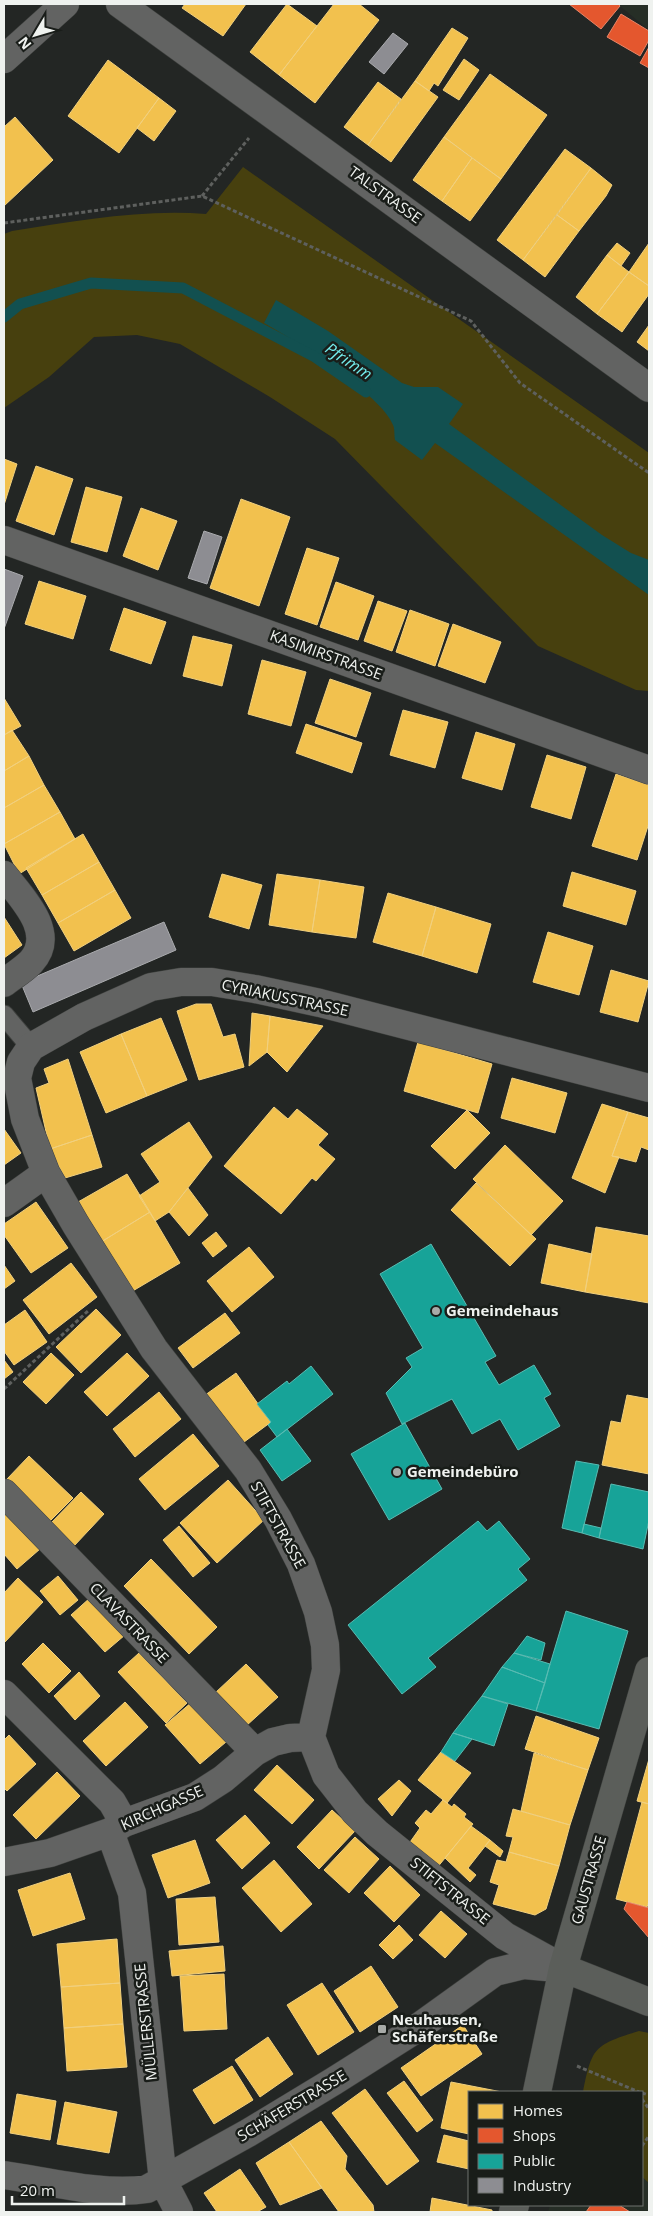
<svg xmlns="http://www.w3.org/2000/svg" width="653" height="2216" font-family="'Open Sans',sans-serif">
<rect width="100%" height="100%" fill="#232624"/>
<path fill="#262e26" d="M618,4h31v26l-29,-24z
M642,2177l7,6v29h-101l2,-7h92z"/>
<path fill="#47400e" d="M243,167l406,286v238l-13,-1 -98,-44 -203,-207 -65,-42 -90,-53 -43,-9 -43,2 -45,40 -45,31v-174l8,-3c65,-10 129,-22 194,-17z
M639,2031l10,2v150l-7,-6v-85h-59c9,-45 11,-47 56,-61z"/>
<path fill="#125050" d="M276,300l52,31 74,52 12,4h24l25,17 -14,20 153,111 29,18 18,7v35l-214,-152 -13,17 -27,-20c-1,-5 0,-11 -2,-15 -10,-29 -100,-86 -129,-102z"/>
<path fill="#f2c14e" stroke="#f1d07e" d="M185,4h61l-23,32 -41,-28z
M287,4l30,22 -38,49 -29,-23z
M334,4h25l20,16 -64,83 -36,-28z
M452,28l16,10 -30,48 -4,-3 -5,8 -14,-10z
M464,59l15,11 -20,30 -16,-10z
M108,60l51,38 -40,55 -51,-37z
M490,74l57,41 -46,64 -57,-42z
M415,81l23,16 -47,65 -23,-17z
M378,82l23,17 -33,46 -24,-18z
M159,98l17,13 -22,30 -17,-13z
M15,117l38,43 -49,46v-79z
M444,137l28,21 -30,43 -29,-21z
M565,149l26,19 -68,92 -26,-20z
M472,158l29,21 -31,42 -28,-20z
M591,168l21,17 -6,11 -27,35 -22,-16z
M557,215l22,16 -34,46 -22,-17z
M617,243l13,10 -9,13 -14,-11z
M649,243v43l-20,-14z
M607,255l22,17 -32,42 -21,-17z
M629,272l20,14v8l-27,38 -25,-18z
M649,325v26l-12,-9z
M4,459l13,5 -13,41z
M36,466l37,13 -19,56 -38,-14z
M86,487l36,10 -15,55 -36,-10z
M241,499l49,18 -31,89 -49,-18z
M141,508l36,13 -19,49 -35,-14z
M307,548l32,10 -22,67 -32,-11z
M39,581l47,15 -13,43 -48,-15z
M336,582l38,14 -16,44 -38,-13z
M378,601l29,10 -15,40 -28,-10z
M124,608l42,14 -15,42 -41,-14z
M410,610l39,14 -14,42 -39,-14z
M453,624l48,18 -16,41 -47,-17z
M193,636l39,9 -10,41 -39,-10z
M262,660l44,12 -15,54 -43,-12z
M330,679l41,14 -15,44 -41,-14z
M4,698l17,28 -17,9z
M403,710l45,12 -13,46 -45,-13z
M306,724l56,19 -10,30 -56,-20z
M12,730l17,26 -25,15v-36z
M476,732l39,12 -13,46 -40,-12z
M547,755l39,12 -15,52 -40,-12z
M29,756l15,29 -40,23v-37z
M616,774l33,11v38l-12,37 -45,-14z
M44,785l16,27 -56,32v-36z
M60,812l15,27 -56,35 -15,-30z
M83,834l16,28 -57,33 -16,-27z
M99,862l16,28 -57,33 -16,-28z
M572,872l64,19 -10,34 -63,-19z
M222,874l40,11 -13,44 -40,-12z
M277,874l43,6 -8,52 -43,-7z
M320,880l44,7 -8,51 -44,-6z
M115,890l16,28 -57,33 -16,-28z
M388,893l48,14 -14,49 -49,-14z
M436,907l55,17 -14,49 -55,-17z
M4,917l18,28 -18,13z
M548,932l45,14 -14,49 -46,-13z
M611,970l38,11 -11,41 -38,-10z
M196,1004h15l12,33 12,-3 9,33 -45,13 -22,-69z
M252,1013l18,3 -3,36 -18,14z
M270,1016l53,10 -36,46 -20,-20z
M161,1018l26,62 -40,16 -26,-62z
M121,1034l26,62 -41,17 -26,-61z
M418,1042l74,22 -14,49 -74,-22z
M68,1059l24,76 -42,14 -14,-61 13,-5 -5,-14z
M512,1078l55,15 -12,40 -54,-15z
M602,1104l26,8 -16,44 7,1 -14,36 -33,-15z
M274,1107l14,12 9,-10 31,25 -10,11 17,14 -19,22 -4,-3 -31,36 -57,-48z
M467,1110l23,23 -35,36 -24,-23z
M628,1112l21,6v32l-8,-3 -5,15 -24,-6z
M189,1122l23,35 -43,55 -14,9 -16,-25 21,-14 -19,-28z
M4,1129l17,24 -17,12z
M92,1135l10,32 -37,11 -15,-29z
M505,1145l58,56 -32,34 -58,-56z
M127,1174l23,38 -49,30 -23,-40z
M476,1183l60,56 -26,27 -59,-56z
M188,1188l20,27 -19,21 -20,-24z
M36,1202l32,46 -37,25 -27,-38v-11z
M150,1212l30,51 -49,29 -30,-50z
M596,1227l53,9v67l-64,-11z
M216,1232l11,14 -14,11 -11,-14z
M549,1244l43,10 -7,38 -44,-9z
M249,1247l25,30 -42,35 -25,-31z
M71,1263l26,34 -48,37 -26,-34z
M4,1265l11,16 -11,8z
M96,1309l25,26 -40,38 -25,-26z
M25,1310l22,32 -33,23 -10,-14v-26z
M225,1313l15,20 -47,35 -15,-20z
M51,1353l23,22 -28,29 -23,-22z
M127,1353l22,23 -42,40 -23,-24z
M4,1360l9,12 -9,7z
M236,1373l35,49 -35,26 -35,-50z
M159,1392l22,27 -46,38 -22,-28z
M627,1395l22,4v75l-47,-9 9,-44 10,2z
M193,1434l26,32 -54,44 -26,-31z
M29,1456l44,42 -23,23 -43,-42z
M228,1480l36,40 -47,43 -37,-40z
M81,1492l23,22 -30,32 -23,-23z
M4,1508l36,41 -23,20 -13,-15z
M179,1526l31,37 -17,14 -30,-37z
M151,1559l66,68 -28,27 -65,-68z
M58,1576l20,24 -18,15 -20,-24z
M18,1578l25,24 -39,41v-50z
M91,1597l34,38 -20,17 -34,-37z
M43,1643l28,28 -22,22 -27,-29z
M139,1653l48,50 -21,20 -48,-51z
M246,1664l32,33 -32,29 -31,-33z
M79,1672l21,24 -25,24 -21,-24z
M125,1702l23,25 -42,39 -23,-25z
M192,1702l34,40 -26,22 -35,-39z
M536,1716l63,22 -11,32 -63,-21z
M9,1735l27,29 -29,27 -3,-3v-48z
M441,1752l30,21 -24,30 -29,-23z
M534,1753l54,17 -18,55 -49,-14z
M649,1759v45l-12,-3z
M277,1765l37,35 -22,24 -38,-34z
M57,1772l23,24 -44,43 -23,-24z
M399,1780l12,11 -19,25 -14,-17z
M443,1800l9,7 2,-3 12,10 -2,3 9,7 -37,45 -28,-24 12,-17 -5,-5 11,-13 5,4z
M642,1802l7,2v97l-2,6 -31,-8z
M513,1809l57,16 -11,41 -50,-14 4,-15 -7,-1z
M332,1810l23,21 -36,38 -22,-22z
M245,1815l25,28 -28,26 -26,-29z
M471,1826l19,14 -22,28 8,7 -6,7 -25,-24z
M355,1837l24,22 -30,34 -25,-23z
M195,1840l15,43 -42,15 -16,-43z
M490,1840l13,11 -3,6 -15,-11z
M509,1852l50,14 -13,43 -11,6 -42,-11 6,-19 -9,-3 7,-22 9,2z
M274,1860l38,44 -31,28 -39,-44z
M390,1866l30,29 -26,27 -30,-29z
M70,1873l15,46 -52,17 -15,-46z
M215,1897l4,45 -40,3 -3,-46z
M441,1911l26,23 -22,24 -26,-23z
M399,1925l14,15 -20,19 -14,-14z
M117,1939l3,44 -59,4 -4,-43z
M223,1946l2,25 -53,5 -3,-25z
M371,1966l27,41 -38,25 -26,-41z
M224,1974l3,55 -43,2 -4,-55z
M120,1983l3,41 -59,4 -3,-41z
M322,1983l32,49 -36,23 -31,-50z
M123,2024l4,43 -60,4 -3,-43z
M463,2025l19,29 -61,42 -20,-28z
M268,2037l25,37 -33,23 -25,-37z
M232,2066l21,34 -39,24 -21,-34z
M404,2081l29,39 -16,12 -30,-39z
M451,2082l51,10h-33v42l-28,-6z
M365,2089l54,72 -32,24 -55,-72z
M17,2094l39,7 -6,39 -40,-7z
M65,2102l52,10 -8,41 -52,-9z
M321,2121l26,35 -2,13 28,36 1,7h-35l-50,-70z
M444,2135l25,6v28l-32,-7z
M289,2142l33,46 -42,17 -24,-42z
M240,2169l26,38 -9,5h-40l-13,-19z
M432,2198l60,12v2h-62z"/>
<path fill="#e4572e" stroke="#e78668" d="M569,4h49l2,2 -19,23z
M621,14l28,17v9l-9,16 -33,-19z
M649,47v21l-9,-5z
M627,1902l22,6v30l-25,-29z
M591,2205h28l11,7h-44z"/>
<path fill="#17a398" stroke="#58bbb2" d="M431,1244l65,112 -11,6 14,23 35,-20 17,29 -7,4 16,28 -42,24 -18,-31 -28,15 -20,-35 -50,25 -16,-31 26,-26 -6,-9 17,-10 -43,-74z
M311,1366l22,28 -56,43 -9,-12 3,-3 -14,-18 30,-23 2,3z
M405,1423l37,66 -53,31 -38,-66z
M287,1429l24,32 -29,20 -22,-31z
M576,1461l23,4 -17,68 -20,-5z
M611,1484l38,8v28l-6,29 -44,-11z
M478,1521l9,10 12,-10 31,38 -12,10 9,11 -99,78 8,9 -34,27 -54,-69z
M584,1524l17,4 -2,10 -17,-5z
M566,1611l62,20 -29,98 -63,-18z
M527,1636l18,7 -4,17 -27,-7z
M514,1653l36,11 -5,19 -43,-16z
M502,1667l43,16 -9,28 -54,-15z
M482,1696l26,8 -14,42 -41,-13z
M453,1733l19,6 -17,22 -14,-9z"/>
<path fill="#8d8d92" stroke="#aaabae" d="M393,33l15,11 -24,30 -15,-12z
M204,531l18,6 -15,47 -19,-6z
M4,569l19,7 -19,53z
M164,922l12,28 -143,62 -12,-29z"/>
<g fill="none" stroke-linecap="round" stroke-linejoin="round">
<path stroke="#125050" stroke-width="11" d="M4,317l16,-13 71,-21 92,5 132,69 51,35"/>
<defs>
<path id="lane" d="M4,1015l27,32"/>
<path id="street" d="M120,4l529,384
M4,59l61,-55
M4,540l645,230
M4,875c17,22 54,58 27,87 -8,8 -18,14 -27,21
M4,1203l42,-30
M4,1493l251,259
M4,1694l108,108 12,21
M110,1832l22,61 31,288 16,31
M4,1862l46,-9 60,-21 14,-9 71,-26 28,-18 32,-27 18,-10 17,-4 21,-1
M563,1968l-58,-32 -128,-103 -22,-21 -29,-37 -15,-38 15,-67 -1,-25 -7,-33 -17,-48 -23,-45 -30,-49 -94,-121 -78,-124 -30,-52 -21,-54 -8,-41 4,-16 10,-15 53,-30 67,-30 30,-5h31l43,7 65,14 329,85
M4,2175c43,6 100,21 143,14l101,-56 86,-52 79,-50 82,-59 29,-7 33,3"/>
<path id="secondary" d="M563,1968l86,34
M537,2092l26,-124 86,-297
M513,2212l2,-7"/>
</defs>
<use href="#lane" stroke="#3e403e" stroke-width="21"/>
<use href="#street" stroke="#3e403e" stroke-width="29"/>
<use href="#secondary" stroke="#3e403e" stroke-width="29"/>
<path stroke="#5e605e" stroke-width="3" stroke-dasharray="4 2.5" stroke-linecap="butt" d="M202,196l47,-58
M4,223l198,-27 269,125 49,62 129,90
M4,1389l85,-79
M577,2066l62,26
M642,2093l7,2
M642,2099l7,10
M642,2146l7,-10"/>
<use href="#lane" stroke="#626362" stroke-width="19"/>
<use href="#street" stroke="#626362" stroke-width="28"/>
<use href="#secondary" stroke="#5b5e5a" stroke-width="28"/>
</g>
<g fill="#a8aba8" stroke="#191d19" stroke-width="2">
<circle cx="436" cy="1311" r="5"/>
<circle cx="397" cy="1472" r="5"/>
<rect x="377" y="2024" width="10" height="10" rx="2.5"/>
</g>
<g text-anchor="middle" stroke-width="5" stroke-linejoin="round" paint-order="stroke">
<g font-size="15" fill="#eff2ef" stroke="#191d19">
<text transform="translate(385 195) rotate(36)" y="5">TALSTRASSE</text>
<text transform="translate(326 655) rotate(20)" y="5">KASIMIRSTRASSE</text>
<text transform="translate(285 998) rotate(12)" y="5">CYRIAKUSSTRASSE</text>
<text transform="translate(278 1525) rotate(61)" y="5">STIFTSTRASSE</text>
<text transform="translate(129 1623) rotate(46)" y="5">CLAVASTRASSE</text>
<text transform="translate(162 1808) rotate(-24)" y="5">KIRCHGASSE</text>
<text transform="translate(589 1880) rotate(-74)" y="5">GAUSTRASSE</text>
<text transform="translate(450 1891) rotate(39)" y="5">STIFTSTRASSE</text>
<text transform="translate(146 2022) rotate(-96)" y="5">MÜLLERSTRASSE</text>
<text transform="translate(292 2106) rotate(-31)" y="5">SCHÄFERSTRASSE</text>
</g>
<g font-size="15" font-weight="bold" fill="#eff2ef" stroke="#191d19" text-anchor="start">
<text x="446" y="1316">Gemeindehaus</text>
<text x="407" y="1477">Gemeindebüro</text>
<text x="392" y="2025">Neuhausen,<tspan x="392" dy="17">Schäferstraße</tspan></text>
</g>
<g font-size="16" font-style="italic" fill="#75efef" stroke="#191d19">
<text transform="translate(349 361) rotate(34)" y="6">Pfrimm</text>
</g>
</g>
<rect width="653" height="2216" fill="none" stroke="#eff2ef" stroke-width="10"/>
<rect x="468" y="2091" width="175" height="115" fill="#191d19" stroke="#6f726f"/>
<rect x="478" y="2104" width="25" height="15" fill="#f2c14e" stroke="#6f726f"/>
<text x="513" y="2116" font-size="15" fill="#eff2ef">Homes</text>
<rect x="478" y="2128" width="25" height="15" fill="#e4572e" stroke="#6f726f"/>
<text x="513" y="2141" font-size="15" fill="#eff2ef">Shops</text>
<rect x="478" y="2154" width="25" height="15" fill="#17a398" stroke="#6f726f"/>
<text x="513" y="2166" font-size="15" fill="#eff2ef">Public</text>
<rect x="478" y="2178" width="25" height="15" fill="#8d8d92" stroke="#6f726f"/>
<text x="513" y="2191" font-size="15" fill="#eff2ef">Industry</text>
<g transform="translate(35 35) rotate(232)" stroke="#191d19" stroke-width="4" paint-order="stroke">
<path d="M0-4L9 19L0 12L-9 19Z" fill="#eff2ef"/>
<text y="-8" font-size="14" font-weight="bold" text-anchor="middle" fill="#eff2ef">N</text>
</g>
<path d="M12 2196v8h112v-8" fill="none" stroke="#eff2ef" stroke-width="2.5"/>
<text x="20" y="2196" font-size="15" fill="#eff2ef" stroke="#191d19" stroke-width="4" paint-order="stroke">20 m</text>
</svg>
